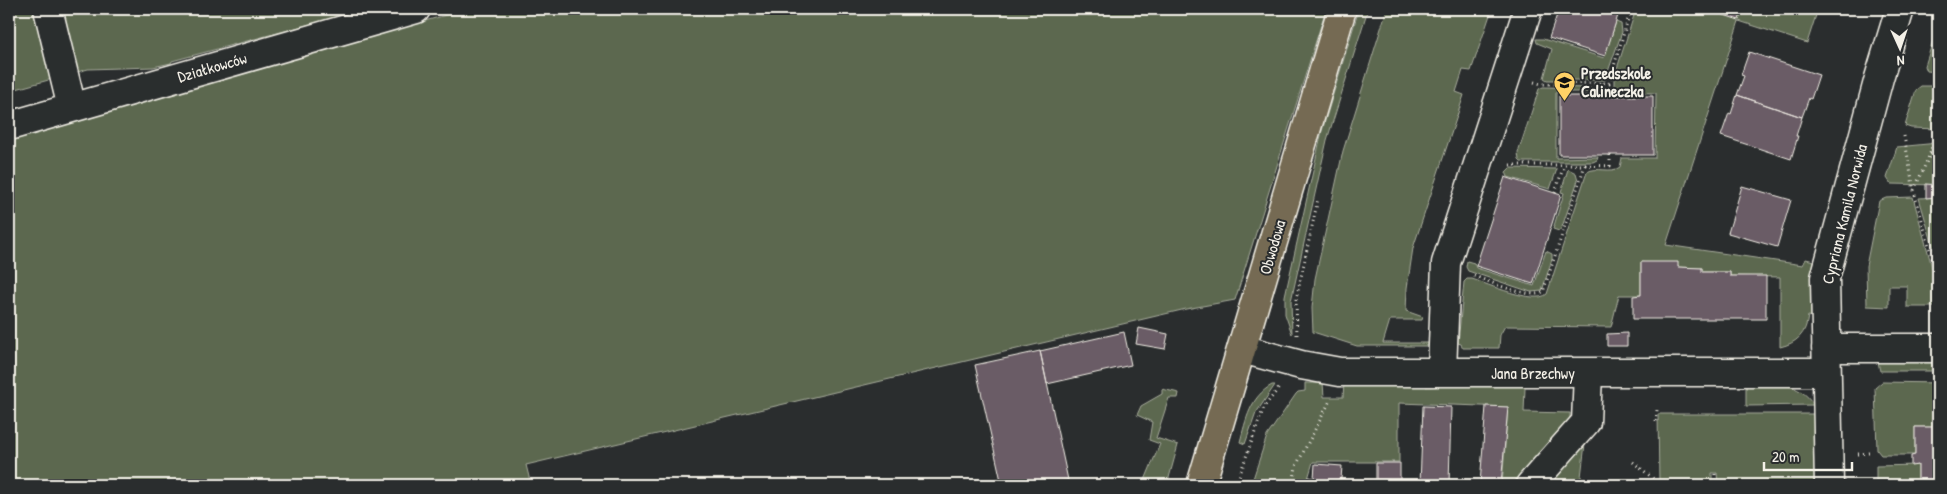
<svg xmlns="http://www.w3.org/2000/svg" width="1947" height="494" font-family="'Patrick Hand',sans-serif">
<rect width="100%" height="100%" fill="#2a2d2e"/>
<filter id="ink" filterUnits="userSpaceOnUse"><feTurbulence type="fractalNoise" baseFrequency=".02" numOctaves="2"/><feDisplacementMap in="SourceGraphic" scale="10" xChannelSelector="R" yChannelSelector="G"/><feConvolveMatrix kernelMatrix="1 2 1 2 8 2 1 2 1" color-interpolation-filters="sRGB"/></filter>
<g filter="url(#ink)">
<path fill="#5b6850" stroke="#a8ac9c" d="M9,9h358l-195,52 -1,2 -18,4 -65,2 -79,22z
M467,9h859l-91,291 -49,9 -660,156 5,20h-522v-345z
M1359,9h9l-41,131 -36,161 1,33 -7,-20v-18l37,-165z
M1387,9h105l-21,62 -8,-1 -7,22 8,3 -51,153 -6,40 -1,23 17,6 -1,3h-32l-7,23h48l-3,3h-71l-44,-14 -1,-24 3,-29 28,-128z
M1636,9h170l11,3 -10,31 -68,-22 -73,224 137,20 3,-6 12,3v56l-10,-2c-2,18 -11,27 -28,31v-70l-50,-1v-4h-28v-4l-24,-1 -37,-5v33h-22l-8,32 -106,-1 -5,9 -1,13h-36l-2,-4 -3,-1 6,-61 3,-3h5c15,5 63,26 75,15l40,-122c10,-6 24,2 33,-5l2,-9h33l1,-65 -42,-1v-14z
M1616,22l5,2 1,8 -17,48h-58l-3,-2 8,-29 -15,-6 -1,-4h7l61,19z
M1938,32v40l-11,-1 -2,-5 10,-32z
M1921,86h17v43l-27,-1 -6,-2 11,-36z
M1543,87l47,1v4h-34v66l42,-1 -1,3 -4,2h-72l-2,-2 -1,-7 21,-64z
M1938,143v42l-47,-1 -4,-6 10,-31z
M1510,168l47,1 -7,20 -42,-12 -2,-5z
M1568,169l8,4 2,7 -16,47 -3,4 -6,-2 11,-36 -3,-1z
M1913,197l25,92v18h-31v-21h-18v21l-22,-1 -1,-40 13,-65 7,-3z
M1938,197v66l-19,-65z
M1546,251l6,3v5l-10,32 -11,1 -63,-21 -2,-4 1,-6 7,2 2,5 58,18z
M1931,355h7v16h-58l-2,-9z
M1882,382l56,1v44h-23v28h-34l-4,-5 -2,-62z
M1305,383h18l1,14h19l1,-14h82v4l95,-4 4,5 -1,24 46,1v12l-52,60h-16l6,-78 -109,-4v59h-86l-7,23h-55l16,-49 29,-42 2,-2 7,-1z
M1749,383c25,1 50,-2 65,22l-68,1v-18z
M1272,385h3l-19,28 -11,31 -5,-2c6,-22 10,-45 32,-57z
M1162,389l17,4 -1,5h-9l-13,40 22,7 -11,40h-24l17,-41 -11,-4 3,-18 -15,-7 4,-9 21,-12z
M1658,414h156l2,71h-98l-1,-12h-5v12h-77v-1l24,-1z
M1585,444l-5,41h-34z
M1918,465v20h-42v-19z"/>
<path fill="#6a5b66" stroke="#f4f1e8" d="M1559,9h61l-15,47 -56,-18z
M1719,9h24l-4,11 -21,-7z
M1749,52l70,23 -8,24 -2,-1 -7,19 -65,-22 7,-19 -3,-1z
M1737,95l65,22 -6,19h2l-7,23 -70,-23 8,-23 2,1z
M1559,96h94v59h-94z
M1505,177l56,18 -28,89 -57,-18z
M1926,184l12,1v12l-12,1z
M1742,186l49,14 -14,47 -49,-14z
M1641,262h37v5l24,1v4h28v4h36v43h-133v-23l8,-1z
M1139,328l29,6 -3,15 -29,-5z
M1124,332l7,33 -84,19 -7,-33z
M1627,333v13h-20v-12z
M1040,351l28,129 -25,5h-41l-27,-120z
M1423,406l28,1 -2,78h-29z
M1486,406l22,1 -7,78 -21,-1z
M1915,427h23v58h-20v-20l-7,1v-10l4,-1z
M1376,463h24v17h-24z
M1315,464l27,2 -1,13h-3v6h-29v-8l5,1z"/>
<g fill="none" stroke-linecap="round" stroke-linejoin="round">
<defs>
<path id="minor" d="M48,9l24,99
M9,126l407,-117
M1826,348h112
M1242,349l59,16 39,7h486
M1442,372l4,-109 82,-254
M1530,485l56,-63 2,-49
M1829,485l-4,-207 54,-200 21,-69"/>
<path id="major" d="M1201,485l141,-476"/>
</defs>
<use href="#minor" stroke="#f4f1e8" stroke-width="31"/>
<use href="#major" stroke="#f4f1e8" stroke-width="31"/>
<path stroke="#f4f1e8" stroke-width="3" stroke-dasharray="1 4" stroke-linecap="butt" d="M1534,82l7,2 68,-1 22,-74
M1602,83l1,12
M1904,136l10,55 24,88
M1930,154l8,-5
M1585,165l25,1v-11
M1914,190l16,-36 4,-17
M1555,193l9,-28
M1474,276c14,5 57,24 69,16l42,-127h-77
M1297,335l-1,-35 22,-101
M1656,421l1,-11
M1858,454l11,-1
M1633,462l28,23
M1236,485l28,-78 15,-19
M1293,485l3,-19 35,-67
M1715,485v-12"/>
<use href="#minor" stroke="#2a2d2e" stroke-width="28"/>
<use href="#major" stroke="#746b52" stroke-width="28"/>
</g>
</g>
<defs>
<symbol id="school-pin" viewBox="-11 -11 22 30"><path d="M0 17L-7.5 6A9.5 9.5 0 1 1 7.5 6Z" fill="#ffd166" stroke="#2a2d2e"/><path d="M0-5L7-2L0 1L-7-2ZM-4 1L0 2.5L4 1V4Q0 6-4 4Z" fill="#111"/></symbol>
</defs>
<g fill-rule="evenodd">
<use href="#school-pin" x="1552" y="70" width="25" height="34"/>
</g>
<g text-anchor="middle" stroke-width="4" stroke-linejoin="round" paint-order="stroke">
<g font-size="16" fill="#f4f1e8" stroke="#2a2d2e">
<text transform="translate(212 67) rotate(-16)" y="6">Działkowców</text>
<text transform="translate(1844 214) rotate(-76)" y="6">Cypriana Kamila Norwida</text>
<text transform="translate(1272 247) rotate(-74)" y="6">Obwodowa</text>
<text x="1533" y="379">Jana Brzechwy</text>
</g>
<g font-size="16" font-weight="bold" fill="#f4f1e8" stroke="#2a2d2e" text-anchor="start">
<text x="1581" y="79">Przedszkole<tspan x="1581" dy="18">Calineczka</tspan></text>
</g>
</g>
<rect width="1947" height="494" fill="none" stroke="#2a2d2e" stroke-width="30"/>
<rect x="15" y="15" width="1917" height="464" fill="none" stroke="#f4f1e8" stroke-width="2" filter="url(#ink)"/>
<g transform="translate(1900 48) rotate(177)" stroke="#2a2d2e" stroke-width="4" paint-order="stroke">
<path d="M0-4L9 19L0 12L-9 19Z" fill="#f4f1e8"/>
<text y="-8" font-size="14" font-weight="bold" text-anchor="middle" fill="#f4f1e8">N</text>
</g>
<path d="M1764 462v8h88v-8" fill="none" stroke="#f4f1e8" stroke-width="2.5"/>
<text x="1772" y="462" font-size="15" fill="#f4f1e8" stroke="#2a2d2e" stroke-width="4" paint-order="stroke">20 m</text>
</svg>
